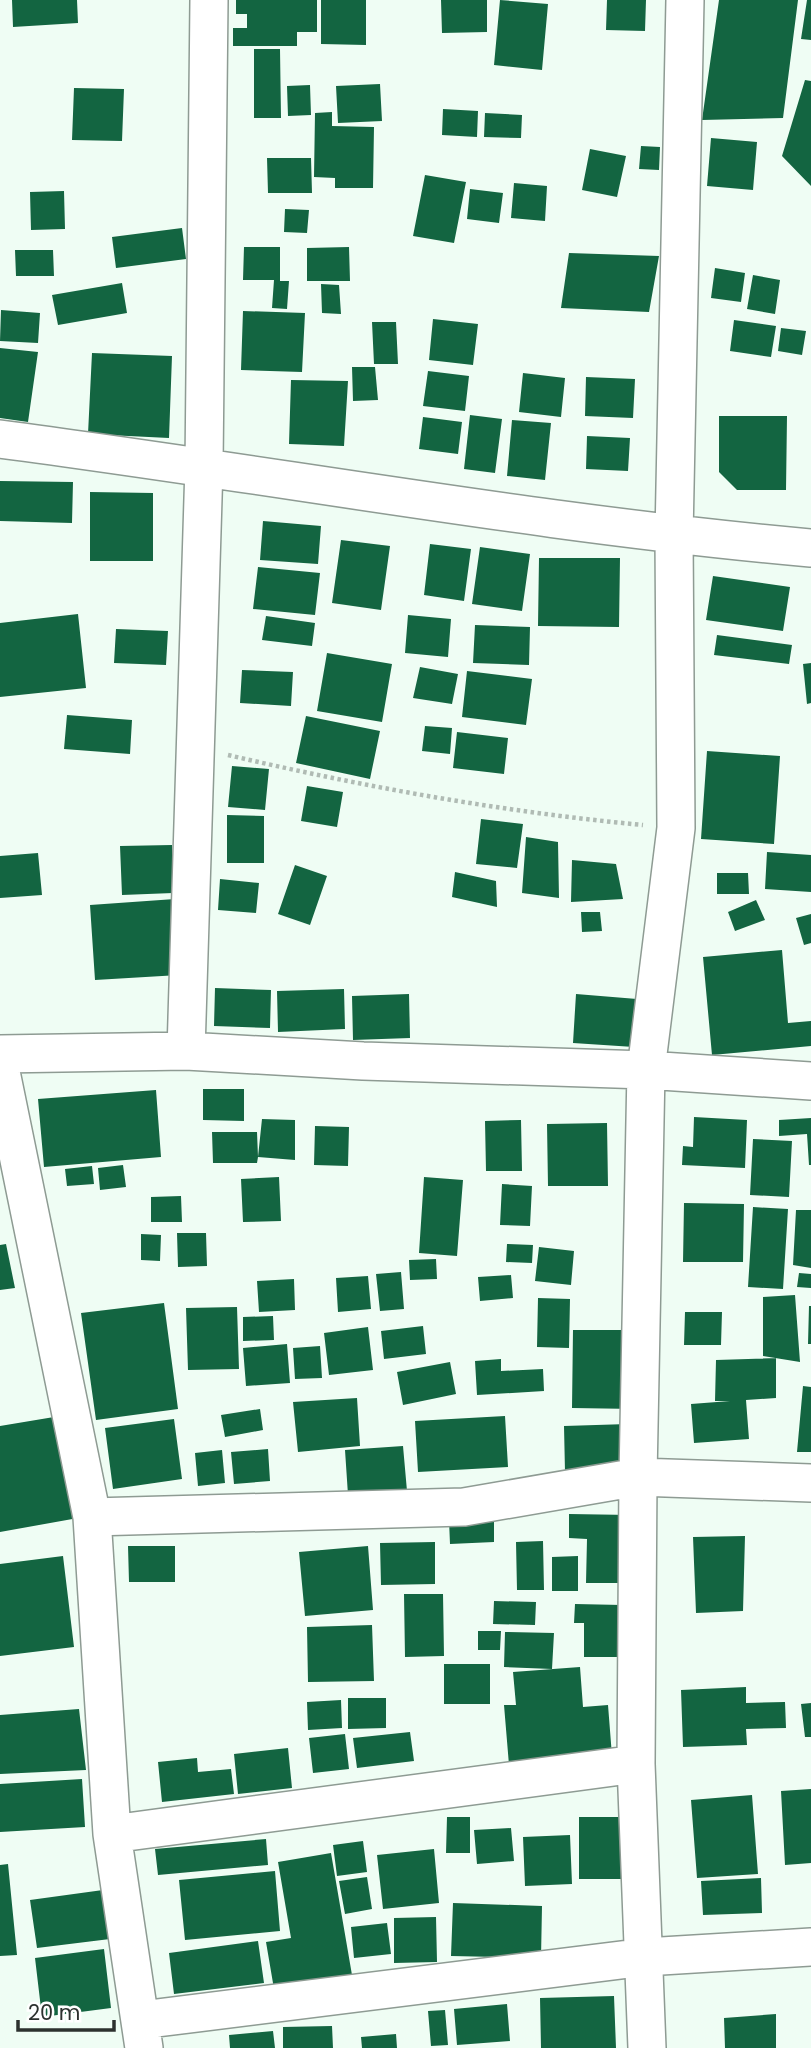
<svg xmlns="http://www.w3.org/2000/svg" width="811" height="2048" font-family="Poppins,sans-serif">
<rect width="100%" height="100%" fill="#effdf4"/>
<path fill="#136541" d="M12,0h65l1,23 -65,4z
M236,0h81v32h-20v14h-64v-18h14v-14h-11z
M321,0h45v45l-45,-1z
M441,0h46v32l-45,1z
M500,0l48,4 -6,66 -48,-5z
M607,0h39l-1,31 -39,-1z
M719,0h79l-15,118 -81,2z
M807,0h4v40l-10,-1z
M254,49h26l1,69h-27z
M805,80l6,1v105l-29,-30z
M380,84l2,37 -44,2 -2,-37z
M310,85l1,30 -23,1 -1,-30z
M74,88l50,1 -2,52 -50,-1z
M443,109l35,2 -1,26 -35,-2z
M332,112v14l42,1 -1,61h-38v-10l-21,-1 1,-64z
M485,113l37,2 -1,23 -37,-1z
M711,138l46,4 -4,48 -46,-4z
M641,146l19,1 -1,23 -20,-1z
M590,149l36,7 -9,41 -35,-7z
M267,158h44l1,35h-44z
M425,175l41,7 -12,61 -41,-7z
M514,183l33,3 -2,35 -34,-3z
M470,189l33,4 -4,30 -32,-4z
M64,191l1,38 -34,1 -1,-38z
M285,209l24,1 -2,23 -23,-1z
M182,228l4,31 -70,9 -4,-31z
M244,247h36v34h9l-2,28 -15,-1 2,-28h-31z
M349,247l1,34h-43v-33z
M15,250h38l1,26h-38z
M569,253l90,3 -10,56 -88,-4z
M715,268l30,5 -4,29 -30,-4z
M753,275l27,5 -5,34 -28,-5z
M122,283l5,30 -69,12 -6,-30z
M321,284l18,1 2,29 -19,-1z
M1,310l39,3 -2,30 -38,-2z
M243,311l62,2 -3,59 -61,-2z
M433,319l45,5 -5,41 -44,-5z
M734,320l42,6 -5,31 -41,-6z
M372,322h24l2,42h-24z
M781,328l25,3 -4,24 -24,-4z
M0,348l38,4 -10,70 -28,-4z
M92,353l80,3 -3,82 -81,-4z
M352,367h23l3,33 -25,1z
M428,371l41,5 -4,35 -42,-5z
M523,373l42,5 -4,39 -42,-5z
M586,377l49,2 -2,39 -48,-2z
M291,380l57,1 -4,65 -55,-2z
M470,415l32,4 -7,54 -31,-4z
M719,416h68l-1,74h-49l-18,-18z
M423,417l39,5 -4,32 -39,-5z
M512,420l39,3 -6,57 -38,-4z
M587,436l43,2 -2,33 -42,-2z
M0,481l73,1 -1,41 -72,-2z
M90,492l63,1v68h-63z
M263,521l58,5 -3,38 -58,-4z
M341,540l49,6 -9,64 -49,-7z
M430,544l41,5 -7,52 -40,-6z
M480,547l50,7 -8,57 -50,-7z
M539,558h81l-1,69 -81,-1z
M258,567l62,6 -5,42 -62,-6z
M713,576l77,11 -7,44 -77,-11z
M78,614l8,74 -86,9v-74z
M408,615l43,4 -3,38 -43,-4z
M266,616l49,7 -3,23 -50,-6z
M475,625l55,2 -1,38 -56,-2z
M116,629l52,2 -2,34 -52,-2z
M717,635l75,10 -3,19 -75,-9z
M327,653l65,11 -10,58 -65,-11z
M811,663v40l-4,1 -4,-40z
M420,667l38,7 -6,30 -39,-6z
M242,670l51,2 -2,34 -51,-3z
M467,671l65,8 -6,46 -64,-8z
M67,715l65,5 -2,34 -66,-5z
M306,716l74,15 -10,48 -74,-16z
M425,726l27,2 -2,26 -28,-3z
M457,732l51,6 -4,36 -51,-6z
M707,751l73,5 -6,88 -73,-5z
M232,766l37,3 -4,41 -37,-3z
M307,786l36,6 -6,35 -36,-6z
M227,815l37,1v47h-37z
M481,819l42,5 -6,44 -41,-4z
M526,837l32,5 1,56 -37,-5z
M172,845l1,48 -51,2 -2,-49z
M767,852l44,3v37l-46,-3z
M38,853l4,42 -42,3v-42z
M572,860l44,4 7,35 -52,3z
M295,865l32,11 -17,49 -32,-11z
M455,872l41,9 1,26 -45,-10z
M717,873h31l1,21h-32z
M220,879l39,4 -3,30 -38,-3z
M175,899l4,76 -84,5 -5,-75z
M756,900l9,20 -30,11 -7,-19z
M581,912h19l2,19 -20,1z
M811,914v29l-7,2 -8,-27z
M782,950l6,73 23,-2v25l-99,9 -9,-98z
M215,988l56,2 -1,38 -56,-2z
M344,989l1,40 -67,3 -1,-41z
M409,994l1,44 -57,2 -1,-44z
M576,994l61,5 -3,48 -61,-4z
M203,1089h41v32l-41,-1z
M156,1090l5,67 -117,10 -6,-68z
M694,1117l53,3 -2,48 -63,-3 1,-19 10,1z
M811,1118v47h-2l-2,-31 -28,2v-16z
M262,1119l33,1v40l-37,-3 -1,6h-44l-1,-31h45l1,25z
M521,1120l1,51h-36l-1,-50z
M607,1123l1,63h-60l-1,-62z
M315,1126l34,1 -1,39 -34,-1z
M753,1139l39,2 -3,56 -39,-2z
M123,1165l3,22 -26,3 -2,-22z
M92,1166l2,18 -27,2 -2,-17z
M279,1177l2,44 -38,1 -2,-43z
M424,1177l39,3 -6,76 -38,-3z
M502,1184l30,2 -2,40 -30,-1z
M181,1196l1,26h-31v-25z
M684,1203l60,1 -1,58h-60z
M753,1207l35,2 -5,80 -35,-2z
M796,1210h15v58l-18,-3z
M177,1233h29l1,33 -29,1z
M141,1234l20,1 -1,26 -19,-1z
M6,1244l9,44 -15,2v-45z
M507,1244l26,1 -1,18 -26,-1z
M539,1247l35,4 -3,34 -36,-4z
M436,1259l1,20 -27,1 -1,-20z
M401,1272l3,37 -24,2 -4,-37z
M799,1273l12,1v14l-14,-1z
M511,1275l2,23 -33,3 -2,-24z
M368,1276l3,33 -33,3 -2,-34z
M294,1279l1,31 -36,2 -2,-31z
M795,1295l5,67 -37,-6v-59z
M538,1298l32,1 -1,49 -32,-1z
M164,1303l14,106 -82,11 -15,-107z
M809,1306h2v38h-3z
M237,1307l2,62 -51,1 -2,-62z
M685,1312h37l-1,33h-37z
M273,1316l1,24 -31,1v-24z
M423,1326l3,28 -42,5 -3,-28z
M368,1327l5,43 -44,5 -5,-42z
M573,1330h63v79l-64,-1z
M287,1344l3,39 -44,3 -3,-38z
M320,1346l2,32 -27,1 -2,-31z
M776,1358v40l-30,2 3,39 -55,4 -3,-39 39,-3h-15l1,-41z
M501,1359v12l42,-2 1,22 -67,4 -2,-34z
M450,1362l6,32 -53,11 -6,-33z
M803,1386l8,1v65h-14z
M357,1398l3,48 -62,6 -5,-50z
M260,1409l3,21 -38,7 -4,-22z
M60,1416l18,102 -78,14v-106z
M505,1416l3,51 -90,5 -3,-51z
M174,1419l8,60 -69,10 -8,-61z
M628,1424l2,47 -65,1 -1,-46z
M403,1446l4,45 -59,4 -3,-45z
M268,1449l2,32 -36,3 -3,-32z
M222,1450l3,33 -27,3 -3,-33z
M569,1514l62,1 -1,68h-44l1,-44 -18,-1z
M494,1518v24l-44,2 -1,-24z
M745,1536l-2,75 -47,2 -3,-76z
M543,1541l1,49h-27l-1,-48z
M435,1542v42l-54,1 -1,-42z
M128,1546h47v36h-46z
M368,1546l5,64 -68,6 -6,-64z
M63,1556l11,91 -74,9v-92z
M578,1556v35h-26v-34z
M404,1594h39l1,62 -39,1z
M494,1601l42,1 -1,23 -42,-1z
M575,1604l47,1 -1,52h-37v-34h-10z
M372,1625l2,56 -66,1 -1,-55z
M478,1631h23l-1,19h-22z
M505,1632l49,1 -2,36 -48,-2z
M444,1664h46v40h-46z
M580,1667l3,40 25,-2 4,51 -103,9 -5,-60h12l-3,-33z
M746,1687v16l39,-1 1,26 -40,1 1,16 -64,2 -2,-57z
M348,1698h38v30l-38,1z
M341,1700l1,28 -34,2 -1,-28z
M811,1703v34h-6l-4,-33z
M79,1709l7,61 -86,4v-59z
M410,1732l4,29 -57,7 -4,-30z
M345,1734l4,35 -36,4 -4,-35z
M288,1748l4,40 -54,6 -4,-40z
M197,1758l1,14 33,-3 3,25 -72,8 -4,-40z
M82,1779l3,48 -85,5v-48z
M811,1789v74l-26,2 -4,-74z
M752,1795l6,79 -61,4 -6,-78z
M447,1817h23v36h-24z
M579,1817h46v62h-46z
M511,1828l3,33 -37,3 -3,-34z
M570,1835l2,49 -47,2 -2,-49z
M266,1839l2,26 -110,10 -3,-26z
M363,1841l4,31 -30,4 -4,-31z
M434,1849l5,54 -56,6 -6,-54z
M331,1853l21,122 -78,14 -8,-47 25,-4 -13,-76z
M8,1864l9,91 -17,1v-91z
M275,1871l5,60 -95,9 -6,-60z
M367,1877l5,32 -27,5 -6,-33z
M761,1878l1,35 -59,2 -2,-34z
M103,1890l7,49 -73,9 -7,-48z
M453,1903l89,3 -1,52 -90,-2z
M436,1917l1,45 -43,1v-45z
M387,1923l4,31 -37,4 -3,-31z
M258,1941l6,42 -90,11 -5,-41z
M104,1949l7,59 -69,9 -7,-59z
M614,1996l2,52h-75l-1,-50z
M507,2004l3,37 -53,4 -3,-36z
M445,2010l3,35 -17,1 -3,-35z
M776,2014v34h-51l-1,-30z
M332,2026l1,22h-50v-21z
M273,2031l2,17h-45l-1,-13z
M396,2034l1,14h-35l-1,-11z"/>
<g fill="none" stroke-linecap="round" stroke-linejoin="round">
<defs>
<path id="minor" d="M0,439c270,35 540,85 811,109
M186,1051l18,-585 5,-466
M0,1054l186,-3 177,10 283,9 165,11
M0,1067l92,450 20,317 32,214
M92,1517l372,-10 174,-30 173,6
M112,1834l524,-70
M141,2020l504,-63 166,-10
M647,2048l-11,-284 2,-287 8,-407 30,-242 -2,-292 11,-536"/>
</defs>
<use href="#minor" stroke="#8e9b93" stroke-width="40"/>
<path stroke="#b0bbb4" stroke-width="4.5" stroke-dasharray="3.5 3.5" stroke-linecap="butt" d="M228,755c137,32 275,57 415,70"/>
<use href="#minor" stroke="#fff" stroke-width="37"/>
</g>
<path d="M18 2020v10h96v-10" fill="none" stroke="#2c312e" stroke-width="3.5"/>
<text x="28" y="2020" font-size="21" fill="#2c312e" stroke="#ffffff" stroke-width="5" paint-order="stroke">20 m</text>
</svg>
